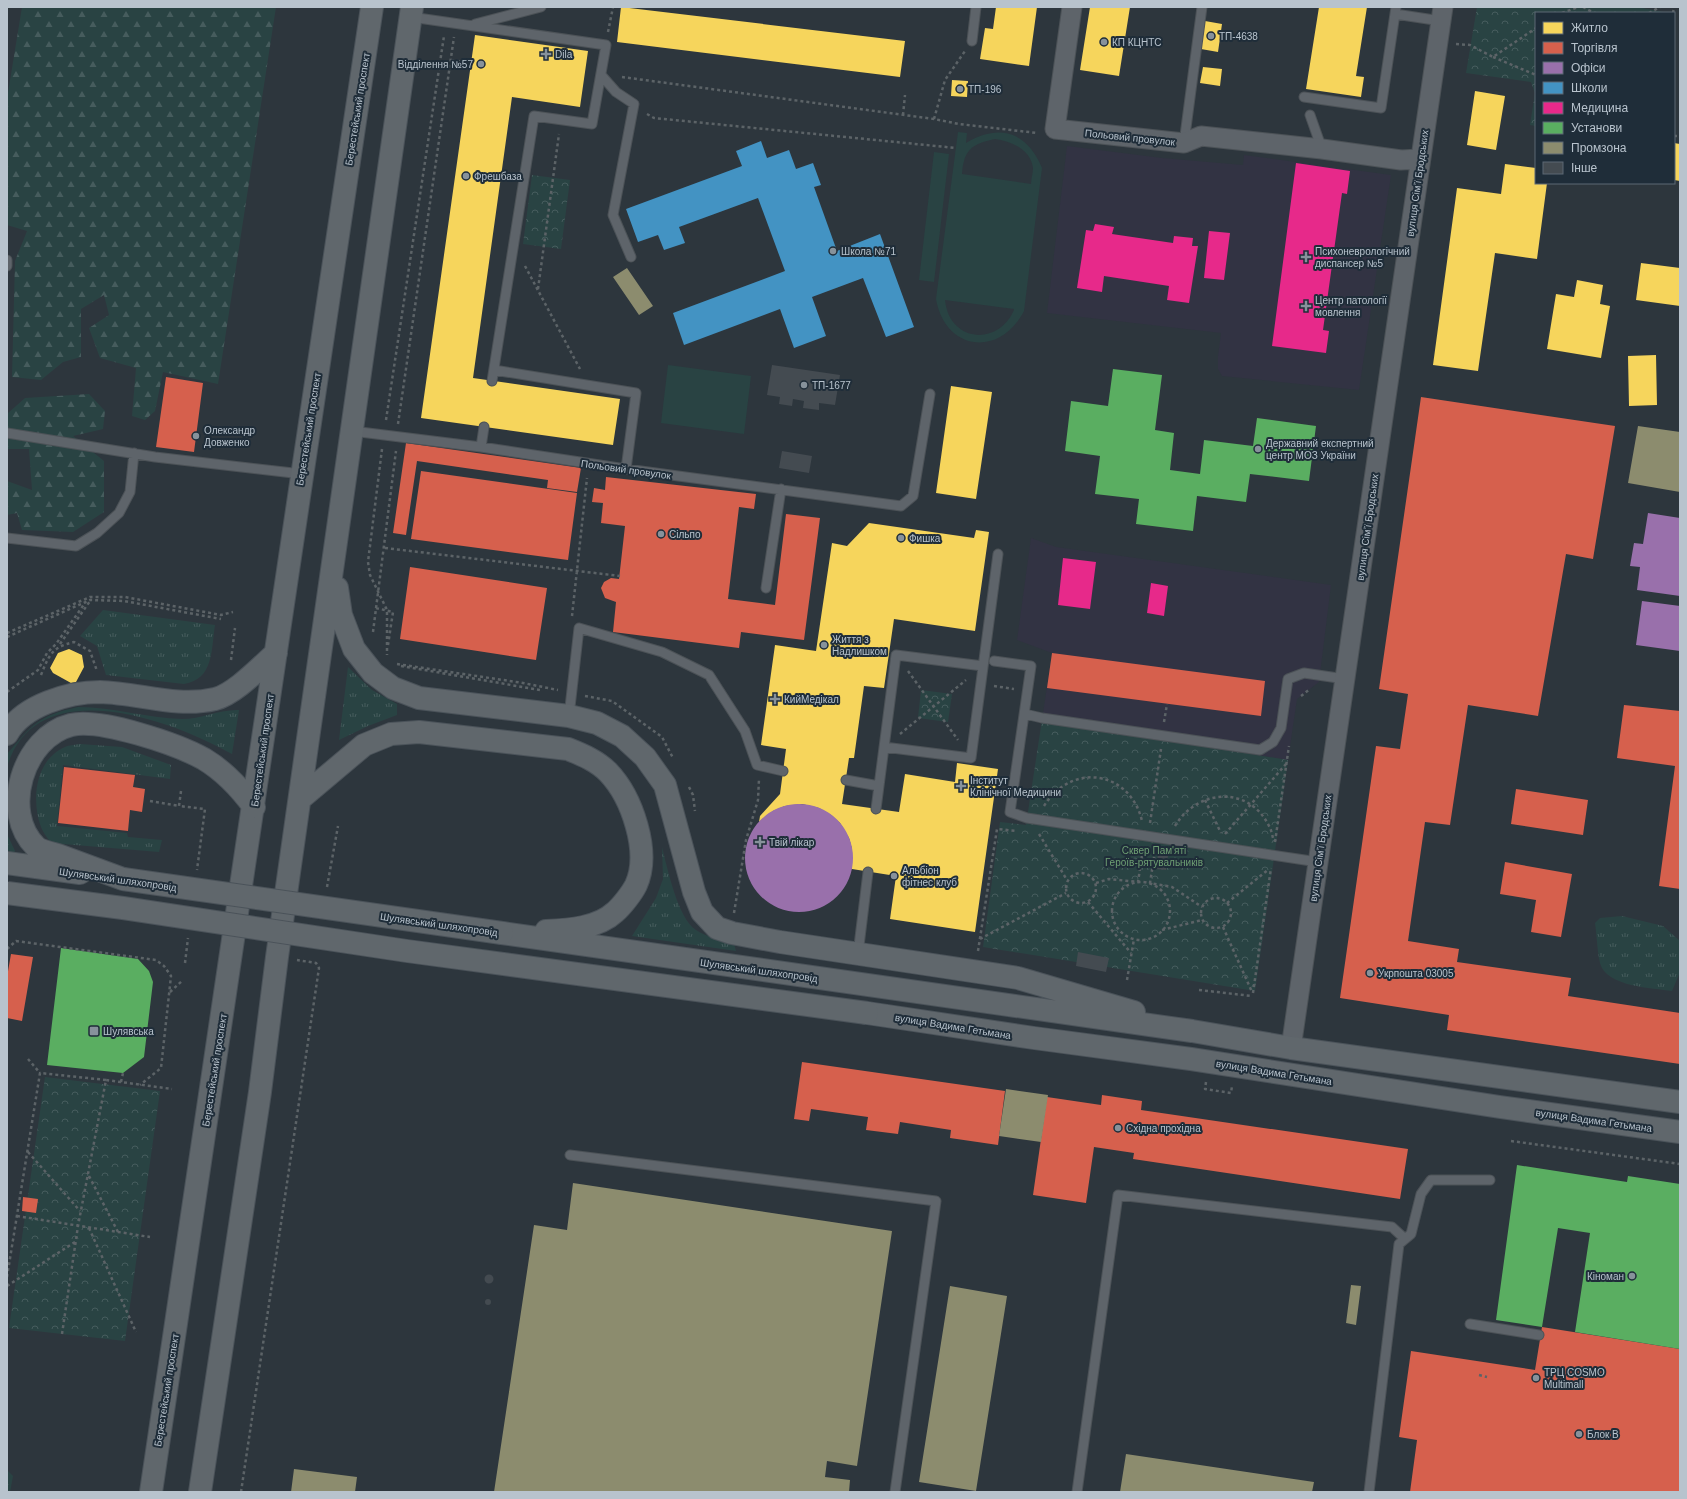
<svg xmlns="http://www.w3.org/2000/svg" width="1687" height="1499" font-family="Arial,sans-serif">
<defs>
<pattern id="grass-tufts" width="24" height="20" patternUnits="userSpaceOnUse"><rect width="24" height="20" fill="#294343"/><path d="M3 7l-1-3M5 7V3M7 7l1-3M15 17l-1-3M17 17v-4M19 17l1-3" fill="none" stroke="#465c5d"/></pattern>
<pattern id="forest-firs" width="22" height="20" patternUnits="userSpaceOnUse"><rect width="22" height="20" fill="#294343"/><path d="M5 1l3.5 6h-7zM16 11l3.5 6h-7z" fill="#465c5d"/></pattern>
<pattern id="park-crowns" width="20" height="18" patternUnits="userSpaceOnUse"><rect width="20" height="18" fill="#294343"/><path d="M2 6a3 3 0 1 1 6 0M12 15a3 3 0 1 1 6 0" fill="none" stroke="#465c5d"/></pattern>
</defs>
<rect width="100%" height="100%" fill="#2d363d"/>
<path fill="#323343" d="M1067,146l95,12 81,7 1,-10 147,20 -32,215 -137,-14 -4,-7v-13l3,-23 -174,-20z
M1031,538l25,9 275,38 -12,97 -22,17 -9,61 -246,-40 10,-67 -35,-13z"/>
<path fill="url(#grass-tufts)" d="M103,610l112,15c-4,25 -1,54 -31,59l-78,-9 -9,-29 -17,-10z
M348,667l24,23 25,14v11l-29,11 -29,14z
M78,707c35,0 69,11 104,12 20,0 38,-10 57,-9l-7,44c-60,-34 -196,-84 -225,13v-13c26,-30 31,-38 71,-47z
M80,744l42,3 49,18 -1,14 -107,-14 -6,61 70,7 1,4 34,3 -3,12 -108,-9c-4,-5 -8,-11 -10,-16 -10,-27 -6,-67 24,-80 4,-2 10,-2 15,-3z
M7,834l8,17 -5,6h-3z
M662,847c5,20 16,72 34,83 10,7 26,10 38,14l2,7 -104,-15 24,-38 7,-19z
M1622,916l41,10 17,15v31l-8,19c-19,-3 -66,-4 -72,-28 -3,-13 -3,-27 -5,-40l5,-5z
M7,1470l6,6 -3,16h-3z"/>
<path fill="url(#forest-firs)" d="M22,7h254l-58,377 -55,-12 -8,39 -10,9 -13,-4 4,-48 -36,-10 -11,-30 20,-13 -5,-20 -23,14v48l-18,5 -22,18 -29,-3 3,-116 12,-30 -20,-6v-126z
M89,394l16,17 -2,18 -30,7 31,25v51l-31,20 -51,-2 -5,-17 -10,2v-34l25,9 -3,-41h-22v-35l18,-16z"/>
<path fill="url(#park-crowns)" d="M1477,7h160l32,6h-133v113l-6,-1 5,-32 -4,-11 -65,-9z
M532,175l38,5 -9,69 -38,-5z
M921,690l31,4 -4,28 -30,-4z
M1042,720l246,40 -33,231 -272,-44 17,-125 26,3z
M45,1077l115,14 -35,250 -116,-13z"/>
<path fill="#294343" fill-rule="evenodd" d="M958,132l9,1 -1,10c34,-20 61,-11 76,25l-18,143c-24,47 -79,40 -88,-12zM995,139c15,2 36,10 38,29 0,5 -2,11 -2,16l-69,-10c2,-24 9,-30 33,-35zM945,300l69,9v1c-16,37 -65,32 -69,-10z
M934,152l15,2 -15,128 -15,-2z
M668,365l83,11 -7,58 -83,-11z"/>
<path fill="#f6d55c" d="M621,7l284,34 -5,36 -283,-35z
M996,7h41l-8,59 -49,-7 5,-31 8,1z
M1090,7h40l-11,69 -39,-6z
M1319,7h48l-11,69 8,1 -3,20 -55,-8z
M1205,21l17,3 -4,28 -17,-3z
M475,35l113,16 -8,56 -68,-10 -39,281 147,21 -7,46 -192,-27z
M1203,67l19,2 -2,17 -20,-3z
M952,80l16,1 -1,16 -16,-1z
M1475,91l30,5 -9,54 -29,-5z
M1674,143l6,1v37l-6,-1z
M1505,164l31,4v15h11l-10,76 -42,-6 -17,118 -45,-6 24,-177 44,6z
M1641,263l39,5v38l-44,-6z
M1577,280l26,5 -3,19 10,2 -9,52 -54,-9 9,-55 18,3z
M1656,355l1,50 -28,1 -1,-50z
M951,386l41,6 -16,107 -40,-6z
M869,523l105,15 2,-8 13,2 -14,99 -81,-12 -10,69 -20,-2 -10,72h-5l-7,46 57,8 6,-38 50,8 2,-19 41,6 -23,163 -85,-13 6,-43 -44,-7v-20l-3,-11 -9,-15 -9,-8 -12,-7 -17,-4 -17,2 -12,5 -14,11 1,-6 20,-22 6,-45 -25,-4 14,-100 41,6 16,-108 15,3z
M69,649l13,6 2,12 -8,15 -5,1 -18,-10 -3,-5 8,-15z"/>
<path fill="#d6604d" d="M166,377l37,6 -9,69 -38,-5z
M1421,397l194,29 -22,133 -27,-5 -28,162 -70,-11 -18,120 -25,-3 -17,119 51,8 -2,13 114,16 -3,18 112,17v51l-233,-34 2,-15 -109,-17 36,-252 24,3 8,-55 -29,-5z
M406,443l175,25 -4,24 -30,-4 1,-8 -131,-19 -11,74 -13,-2z
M421,471l156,22 -9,67 -157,-21z
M606,477l150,17 -2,15 -15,-2 -11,92 47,6 11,-91 34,4 -16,122 -63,-8 -2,16 -126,-16 3,-30 -11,-4 -4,-10 3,-6 7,-4 8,1 6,-53 -24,-3 2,-20 -11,-1 2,-14 11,2z
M410,567l137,21 -11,72 -136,-21z
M1052,653l213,28 -4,35 -214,-28z
M1624,705l56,6v178l-21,-3 16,-120 -58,-8z
M64,767l71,8 -2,12 12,2 -3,23 -12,-2 -2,21 -70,-8z
M1516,789l72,11 -5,35 -72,-11z
M1505,862l67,12 -11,63 -30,-5 5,-32 -36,-6z
M11,954l22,3 -11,64 -15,-3v-41z
M802,1062l203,29 -7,54 -48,-7 1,-8 -51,-8 -2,12 -32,-4 2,-13 -57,-8 -2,12 -15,-2z
M1102,1095l40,6 -1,9 267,39 -8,50 -267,-40 1,-6 -40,-6 -8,56 -53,-8 14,-98 54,8z
M23,1197l15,2 -2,14 -14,-2z
M1542,1327l138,22v143h-270l7,-52 -18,-3 12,-86 124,19z"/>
<path fill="#9970ab" d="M1648,513l32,5v78l-43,-6 3,-23 -10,-1 4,-23 9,1z
M1642,601l38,5v45l-44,-6z
M745 858a54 54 0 1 1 108 0a54 54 0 1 1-108 0Z"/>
<path fill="#4393c3" d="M761,141l6,17 22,-8 7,19 17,-6 8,22 -7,2 23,64 43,-17 34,93 -28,10 -23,-59 -51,19 14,39 -32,12 -14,-39 -96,36 -11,-32 112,-42 -27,-73 -79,29 6,16 -21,7 -6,-15 -20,7 -12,-33 116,-43 -6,-15z"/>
<path fill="#e7298a" d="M1296,163l54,8 -3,23 -5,-1 -19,137 6,1 -3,22 -54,-7z
M1095,224l19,3 -2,7 61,9 1,-7 19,2 -1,8h6l-9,57 -22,-3 2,-14 -65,-10 -2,16 -25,-4 9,-58 7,1z
M1209,231l21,2 -6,47 -20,-2z
M1063,558l33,4 -6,47 -32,-4z
M1151,583l17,3 -4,30 -17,-3z"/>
<path fill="#5aae61" d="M1113,369l49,6 -7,55 19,3 -4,37 30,4 4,-34 49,6 4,-28 59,8 -7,55 -59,-7 -4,28 -49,-6 -4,35 -57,-7 3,-25 -44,-5 5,-38 -35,-5 6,-50 37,5z
M61,948l77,11 11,12 4,11 -9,75 -21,16 -76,-8z
M1517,1165l110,17 1,-6 52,8v165l-105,-17 15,-99 -32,-5 -16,99 -46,-7z"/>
<path fill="#8c8c6e" d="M627,268l26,38 -14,9 -26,-38z
M1638,426l42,6v60l-52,-9z
M1006,1089l42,6 -7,47 -42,-6z
M573,1183l319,48 -35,235 -30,-5 -2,16 25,3 -1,12h-355l40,-267 33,5z
M1351,1285l10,1 -5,39 -10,-2z
M950,1286l57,10 -31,195 -57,-9z
M1126,1454l188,28 -2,10h-192z
M294,1469l63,8 -2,15h-64z"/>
<path fill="#444b51" d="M772,365l68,10 -5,30 -16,-2v7l-16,-2 1,-7 -11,-2 -1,7 -13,-2 1,-7 -13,-2z
M782,451l30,5 -3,17 -30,-5z
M1158,854l10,2 -2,14 -10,-1z
M1078,952l31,6 -3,14 -30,-6z
M484.5 1279a4.5 4.5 0 1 1 9 0a4.5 4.5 0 1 1-9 0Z
M485 1302a3 3 0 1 1 6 0a3 3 0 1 1-6 0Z"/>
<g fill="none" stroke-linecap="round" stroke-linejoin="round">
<defs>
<path id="lane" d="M1395,14l46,7
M411,17l195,28 -14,79 -58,-8 -42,265
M475,24l66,-17
M972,41l4,-34
M601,75l15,17 18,12 -21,111 18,42
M1304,97l77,11 15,-101
M1310,115l12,34
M1184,143l18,-136
M7,260v6
M494,370l142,23 -10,76
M352,431l129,16 145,22 275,37 12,-10 17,-102
M7,433l148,24 147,17
M481,447l3,-20
M7,538l69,8 21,-13 22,-20 11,-21 4,-39
M766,588l15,-99
M994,661l37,5 -21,146 17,6 291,44
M1025,714l17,4 218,32 13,-8 8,-14 7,-49 16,-6 41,6
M569,716l10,-88 83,24 47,23 36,56 12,34 26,6
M884,747l87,11 27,-204
M846,780l33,6
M876,809l20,-154 87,11
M858,954l10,-82
M570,1155l366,46 -41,291
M1470,1324l69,11
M1077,1492l41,-297 274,32 13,12
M1369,1492l30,-248 12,-10 10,-40 10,-14h59"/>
<path id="street" d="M1072,7l-17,122 129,14 17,-7 121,13 79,11 19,-1
M1291,1048l152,-1041"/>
<path id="primary" d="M337,588l4,27 13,34 19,24 20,15 26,10 150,18 28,7 25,13 23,21 20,28 29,107 8,20 15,16 15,5 48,9 238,36 116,34
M7,734c16,-29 62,-42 93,-42 39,1 76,16 115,7 20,-5 45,-32 61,-46
M301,798l63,-53 27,-11 28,-2 149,17c15,6 29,12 40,23 24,25 43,80 28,113 -4,8 -14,21 -21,27 -17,16 -46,18 -69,19
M7,863l73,10
M123,879c-22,-8 -43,-16 -65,-24 -7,-2 -17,-4 -22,-8 -36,-35 -13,-110 35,-122 29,-7 106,19 133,34 20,12 36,29 50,48
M502,933l690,98 99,17 389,54
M867,1013l167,25 157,21 309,48 180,25
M151,1492c74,-495 146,-990 221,-1485
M200,1492l60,-400 17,-135 135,-950"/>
</defs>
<use href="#lane" stroke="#4c5257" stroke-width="11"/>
<use href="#street" stroke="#4c5257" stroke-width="21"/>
<use href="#primary" stroke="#4b535a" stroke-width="24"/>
<path stroke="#5c6367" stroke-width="2.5" stroke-dasharray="3 3" stroke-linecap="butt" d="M1583,7l11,6
M1562,13l16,-6
M1649,13l11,-6
M1673,13l1,-6
M608,32l5,-25
M1456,44l14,1 23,12 43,-29
M1493,57l43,18
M451,60l20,3
M622,77l312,42 25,5 78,9
M647,114l7,4 302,30
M903,115l2,-20
M934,119l11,-39 20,-29
M1674,136h6
M525,266l55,103
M538,289l21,-155
M386,420l58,-384
M398,424l56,-387
M382,449l-14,113 2,13 17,35v45
M385,548l235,28
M376,608l17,4 -5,33
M572,616l15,-138
M373,632l23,-181
M7,633l83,-36h35l96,18 12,-3
M7,637l83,-37 34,1 97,18
M60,644l30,-43
M231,660l4,-32
M397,664l126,19 35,7
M401,666l139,24
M908,671l50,69
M41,675c8,-20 11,-28 33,-33l16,9 7,20
M994,686l20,3
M7,692l31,-22 9,-17 9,-9 29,-41
M585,696l27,5 50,36 11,21
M1301,696l9,-7
M1164,722l3,-18
M900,734l66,-54
M689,787l4,8 2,16
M181,791l-2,15 26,3 -8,61
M1205,800l16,33
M150,801l29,5
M1044,806c27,-44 86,-36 98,15
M1150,823l11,-74
M1175,826c22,-37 74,-41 94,0 3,5 3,10 5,15
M1039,834l28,46
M1225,834l61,-70
M1275,842l14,-96
M1155,851l-5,32 22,4 30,20
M1066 888a15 15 0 1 1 30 0a15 15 0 1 1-30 0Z
M1112 911a29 29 0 1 1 58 0a29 29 0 1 1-58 0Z
M1096,883l13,-4 29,3 5,-33
M327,887l11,-61
M1201 913a15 15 0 1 1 30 0a15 15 0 1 1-30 0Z
M1088,902l43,51
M1227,903l42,-34
M734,913l12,-73 12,-40 1,-21
M1223,927l29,65
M1162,930l40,-10
M980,939l86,-46
M7,949l9,-8 140,19 8,6 7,10 -10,92 -21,17
M978,951l19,-122 20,2
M185,963l3,-25
M1127,980l7,-41
M1199,990l53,6
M170,992l13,-12
M1253,993l18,-125
M28,1059l12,14
M121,1082l2,-9
M1206,1082l-1,7 26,4 1,-7
M1511,1141l169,23
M28,1152l52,59
M89,1176l29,56
M17,1216l133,21
M89,1228l47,104
M7,1277l33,-204 66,7
M7,1286l68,-44
M62,1334l16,-108 28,-146 66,9
M1479,1375l8,2
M241,1492l78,-524 -3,-5 -19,-3"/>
<use href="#lane" stroke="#5e646a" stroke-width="9"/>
<use href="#street" stroke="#5e646a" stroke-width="19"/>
<use href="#primary" stroke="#60676c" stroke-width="22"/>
<defs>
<path id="primary-bridge" d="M123,879l379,54
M7,893l116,15 284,43 460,62"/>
</defs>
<use href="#primary-bridge" stroke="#4b535a" stroke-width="24" stroke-linecap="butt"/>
<use href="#primary-bridge" stroke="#60676c" stroke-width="22"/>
</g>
<g fill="#87929b" stroke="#1f2d39" stroke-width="1.5">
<circle cx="1211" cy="36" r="4"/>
<circle cx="1104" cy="42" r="4"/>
<path d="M544 48h4v4h4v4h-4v4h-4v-4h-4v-4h4z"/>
<circle cx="481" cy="64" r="4"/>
<circle cx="960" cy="89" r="4"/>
<circle cx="466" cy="176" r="4"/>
<circle cx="833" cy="251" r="4"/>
<path d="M1304 251h4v4h4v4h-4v4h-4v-4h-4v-4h4z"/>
<path d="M1304 300h4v4h4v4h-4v4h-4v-4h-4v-4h4z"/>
<circle cx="804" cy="385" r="4"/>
<circle cx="196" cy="436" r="4"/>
<circle cx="1258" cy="449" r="4"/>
<circle cx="661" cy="534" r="4"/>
<circle cx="901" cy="538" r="4"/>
<circle cx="824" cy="645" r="4"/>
<path d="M773 693h4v4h4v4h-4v4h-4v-4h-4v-4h4z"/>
<path d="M959 780h4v4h4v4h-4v4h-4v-4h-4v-4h4z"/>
<path d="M758 836h4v4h4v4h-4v4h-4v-4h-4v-4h4z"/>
<circle cx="894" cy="876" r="4"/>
<circle cx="1370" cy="973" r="4"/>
<rect x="89" y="1026" width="10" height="10" rx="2"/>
<circle cx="1118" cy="1128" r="4"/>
<circle cx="1632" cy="1276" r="4"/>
<circle cx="1536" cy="1378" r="4"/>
<circle cx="1579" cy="1434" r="4"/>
</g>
<g text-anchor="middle" stroke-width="4" stroke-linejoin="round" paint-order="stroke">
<g font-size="10" fill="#b8c3cd" stroke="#1f2d39" text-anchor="start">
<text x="1219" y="40">ТП-4638</text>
<text x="1112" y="46">КП КЦНТС</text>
<text x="555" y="58">Dila</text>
<text x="473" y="68" text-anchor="end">Відділення №57</text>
<text x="968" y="93">ТП-196</text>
<text x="474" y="180">Фрешбаза</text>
<text x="841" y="255">Школа №71</text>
<text x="1315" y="255">Психоневрологічний<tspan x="1315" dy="12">диспансер №5</tspan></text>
<text x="1315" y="304">Центр патології<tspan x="1315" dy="12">мовлення</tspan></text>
<text x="812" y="389">ТП-1677</text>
<text x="204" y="434">Олександр<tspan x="204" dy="12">Довженко</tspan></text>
<text x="1266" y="447">Державний експертний<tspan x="1266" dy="12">центр МОЗ України</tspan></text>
<text x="669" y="538">Сільпо</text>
<text x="909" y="542">Фишка</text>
<text x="832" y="643">Життя з<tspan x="832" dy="12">Надлишком</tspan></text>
<text x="784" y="703">КийМедікал</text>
<text x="970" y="784">Інститут<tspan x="970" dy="12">Клінічної Медицини</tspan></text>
<text x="769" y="846">Твій лікар</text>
<text x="902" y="874">Альбіон<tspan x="902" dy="12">фітнес клуб</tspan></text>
<text x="1378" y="977">Укрпошта 03005</text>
<text x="103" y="1035">Шулявська</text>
<text x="1126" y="1132">Східна прохідна</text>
<text x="1624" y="1280" text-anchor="end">Кіноман</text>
<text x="1544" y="1376">ТРЦ COSMO<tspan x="1544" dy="12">Multimall</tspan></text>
<text x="1587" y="1438">Блок B</text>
</g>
<g font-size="10" fill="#b8c3cd" stroke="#1f2d39">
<text transform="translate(357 109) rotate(-81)" y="4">Берестейський проспект</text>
<text transform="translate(1130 137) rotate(6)" y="4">Польовий провулок</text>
<text transform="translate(1417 183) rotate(-82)" y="4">вулиця Сімʼї Бродських</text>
<text transform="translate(308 429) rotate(-81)" y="4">Берестейський проспект</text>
<text transform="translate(626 469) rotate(8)" y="4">Польовий провулок</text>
<text transform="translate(1367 527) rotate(-82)" y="4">вулиця Сімʼї Бродських</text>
<text transform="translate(262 750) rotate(-82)" y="4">Берестейський проспект</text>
<text transform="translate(1320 848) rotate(-82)" y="4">вулиця Сімʼї Бродських</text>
<text transform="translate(118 879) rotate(8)" y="4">Шулявський шляхопровід</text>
<text transform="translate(439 924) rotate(8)" y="4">Шулявський шляхопровід</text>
<text transform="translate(759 970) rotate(8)" y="4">Шулявський шляхопровід</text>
<text transform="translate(953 1026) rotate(9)" y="4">вулиця Вадима Гетьмана</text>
<text transform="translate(214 1070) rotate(-81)" y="4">Берестейський проспект</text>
<text transform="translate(1274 1072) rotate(9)" y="4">вулиця Вадима Гетьмана</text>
<text transform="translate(1594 1120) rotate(8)" y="4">вулиця Вадима Гетьмана</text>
<text transform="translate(166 1390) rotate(-81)" y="4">Берестейський проспект</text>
</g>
<g font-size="10" fill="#6e9f73" stroke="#1f2d39">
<text x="1154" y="854">Сквер Пам'яті<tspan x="1154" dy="12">Героїв-рятувальників</tspan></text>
</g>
</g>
<rect width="1687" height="1499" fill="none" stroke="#b8c3cd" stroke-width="16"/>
<rect x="1535" y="12" width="140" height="172" fill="#1f2d39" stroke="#5c6974"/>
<rect x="1543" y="22" width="20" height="12" fill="#f6d55c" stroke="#5c6974"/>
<text x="1571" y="32" font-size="12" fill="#b8c3cd">Житло</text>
<rect x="1543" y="42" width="20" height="12" fill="#d6604d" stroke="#5c6974"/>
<text x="1571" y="52" font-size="12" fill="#b8c3cd">Торгівля</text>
<rect x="1543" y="62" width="20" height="12" fill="#9970ab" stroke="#5c6974"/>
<text x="1571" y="72" font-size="12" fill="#b8c3cd">Офіси</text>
<rect x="1543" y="82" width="20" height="12" fill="#4393c3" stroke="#5c6974"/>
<text x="1571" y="92" font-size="12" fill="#b8c3cd">Школи</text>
<rect x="1543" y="102" width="20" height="12" fill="#e7298a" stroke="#5c6974"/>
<text x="1571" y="112" font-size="12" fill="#b8c3cd">Медицина</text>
<rect x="1543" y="122" width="20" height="12" fill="#5aae61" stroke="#5c6974"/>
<text x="1571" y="132" font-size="12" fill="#b8c3cd">Установи</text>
<rect x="1543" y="142" width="20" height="12" fill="#8c8c6e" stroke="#5c6974"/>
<text x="1571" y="152" font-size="12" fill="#b8c3cd">Промзона</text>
<rect x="1543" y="162" width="20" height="12" fill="#444b51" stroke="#5c6974"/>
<text x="1571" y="172" font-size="12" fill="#b8c3cd">Інше</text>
</svg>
